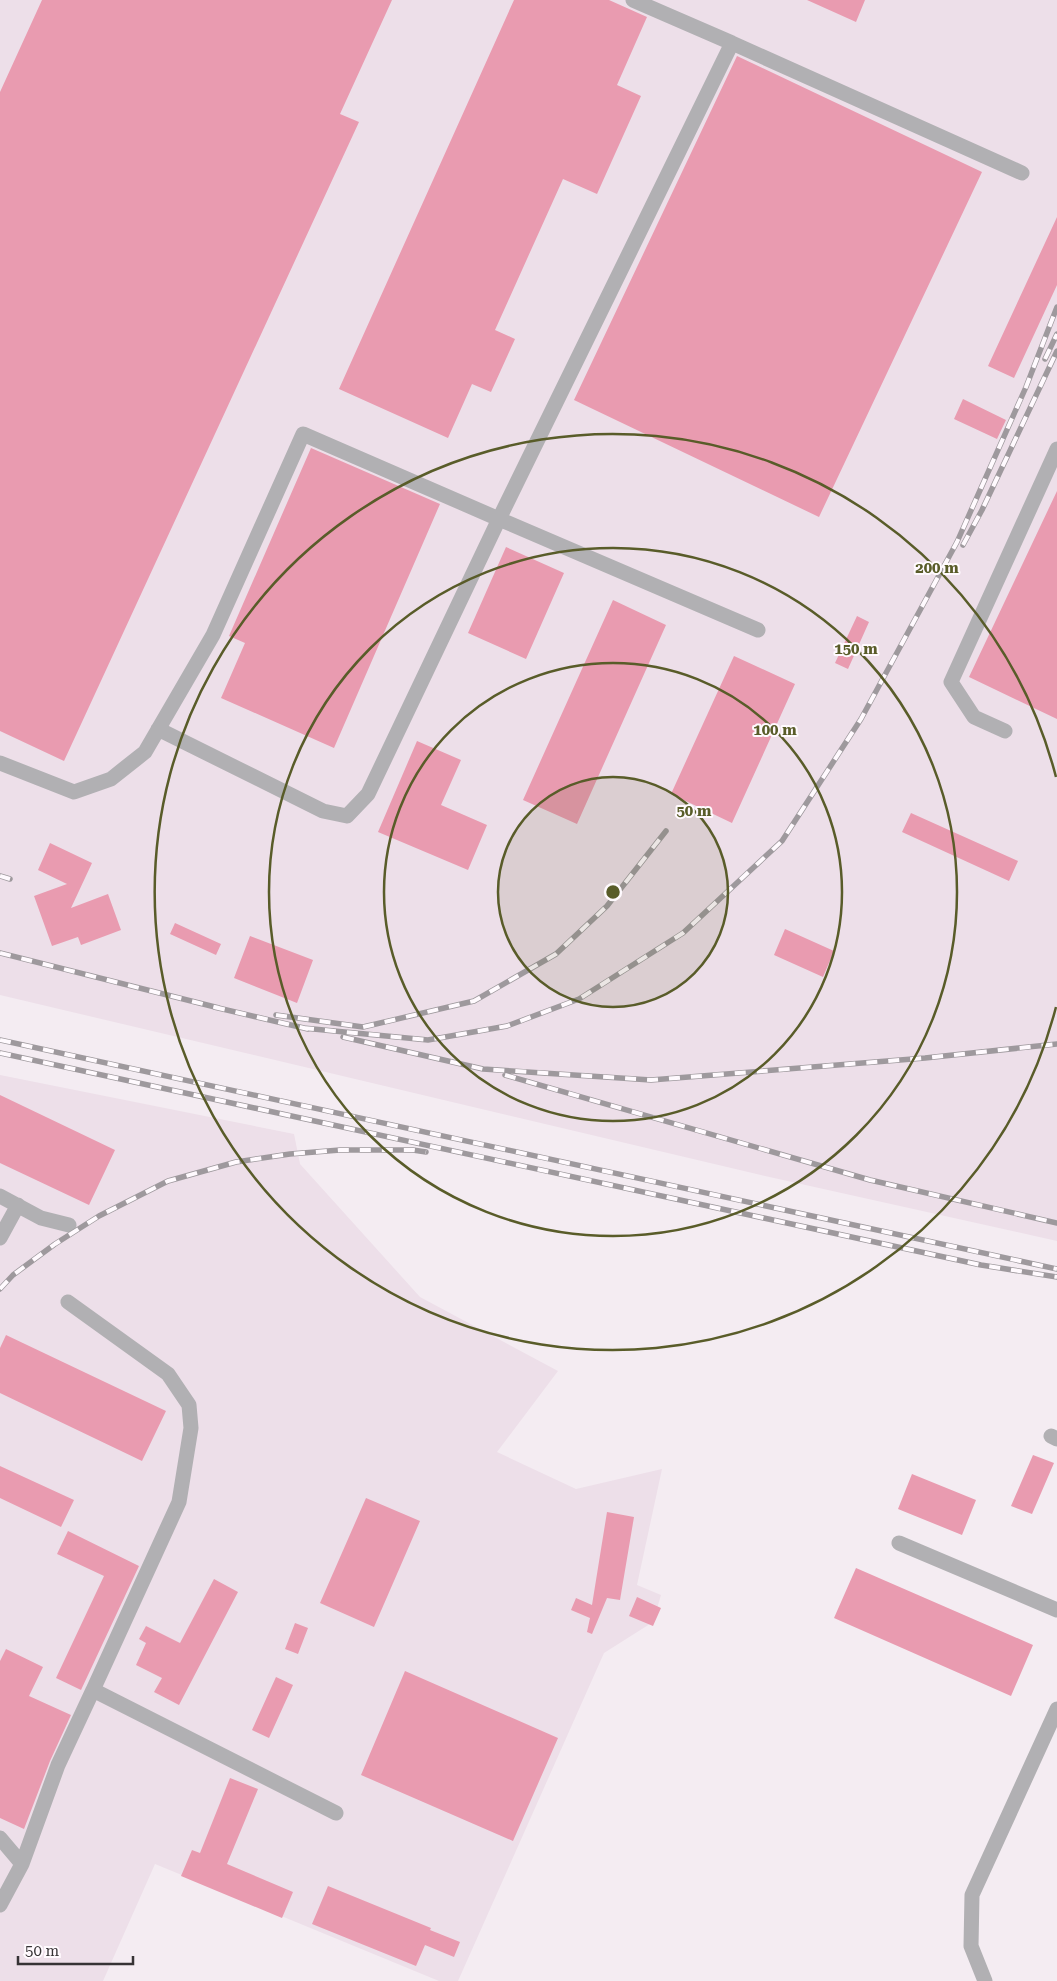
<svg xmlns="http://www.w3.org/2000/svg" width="1057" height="1981" font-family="'Roboto Serif',serif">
<rect width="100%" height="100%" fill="#f4ecf2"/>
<path fill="#eddfe9" d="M0,0h1057v1241l-292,-65 -765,-181z
M0,1075l294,59 6,30 120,133 138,74 -61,81 79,37 86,-20 -25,116 24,10 -8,27 -49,31 -146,328h-19l-284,-117 -52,117h-103z"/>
<path fill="#e99bb0" d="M42,0h350l-52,114 19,8 -295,639 -64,-30v-639z
M514,0h95l38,17 -30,68 24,11 -44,98 -34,-15 -68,151 20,9 -24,53 -19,-8 -24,54 -109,-49z
M807,0h58l-9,22z
M737,56l245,116 -163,345 -245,-117z
M1057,217v68l-43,93 -26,-12z
M963,399l43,21 -9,19 -43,-20z
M311,448l129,56 -106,244 -113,-50 24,-55 -16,-7z
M1057,491v228l-88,-42z
M506,547l58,26 -38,86 -58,-26z
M613,600l53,25 -89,199 -54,-24z
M857,616l12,6 -21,47 -13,-6z
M734,656l61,28 -63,139 -61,-29z
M417,741l44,19 -20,45 46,20 -19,45 -90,-38z
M911,813l107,48 -9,20 -107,-49z
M50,843l42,20 -21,45 37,-14 13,36 -40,15 -3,-8 -26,9 -18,-50 33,-12 -29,-14z
M175,923l46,21 -5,11 -46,-21z
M785,929l49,22 -11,26 -49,-22z
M250,936l63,24 -16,43 -63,-25z
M0,1095l115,55 -26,55 -89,-42z
M6,1335l160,76 -24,50 -142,-68v-45z
M1033,1455l21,8 -22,51 -21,-8z
M0,1466l74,34 -13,27 -61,-29z
M912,1474l64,26 -14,35 -64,-26z
M366,1498l54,23 -46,106 -54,-24z
M607,1512l27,5 -14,83 -13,-2 -15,36 -5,-2 3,-14 -19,-8 5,-12 16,7z
M68,1531l71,35 -58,124 -25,-12 48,-102 -47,-22z
M856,1568l177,77 -22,51 -177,-78z
M214,1579l24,13 -59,113 -25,-13 8,-14 -26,-13 10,-22 -7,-4 7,-13 34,17z
M637,1597l24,11 -8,18 -24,-10z
M295,1623l13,5 -10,26 -13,-5z
M6,1649l37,18 -14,29 42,19 -21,46 -26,68 -24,-11v-157z
M405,1671l153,67 -45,103 -152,-66z
M276,1677l17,8 -24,53 -17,-8z
M230,1778l28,11 -31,75 66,28 -11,26 -101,-42 11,-26 8,3z
M328,1886l103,42 -1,2 30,12 -6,15 -29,-12 -9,21 -104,-42z"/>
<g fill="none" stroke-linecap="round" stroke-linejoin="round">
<path stroke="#b1b0b3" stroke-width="15" d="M732,43l290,130
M158,729l165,82 24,5 21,-22 131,-275 259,111
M1005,731l-31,-14 -23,-35 106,-233
M0,763l74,29 37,-13 34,-27 68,-117 90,-201 196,85 233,-476 -99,-43
M0,1196l41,22 28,7
M0,1238l18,-33
M68,1302l100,72 21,31 2,23 -12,74 -86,188
M1051,1436l6,3
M899,1543l158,67
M0,1838l22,26 -22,41
M22,1864l36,-99 35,-75 243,123
M985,1981l-14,-35 1,-51 85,-186"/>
<defs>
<path id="rail" d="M1045,359l12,-25
M963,545l19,-35 75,-159
M0,876l10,3
M0,953l219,55
M214,1007l94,22
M276,1015l87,12 111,-26 82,-47 51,-48 59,-75
M303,1028l125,12 79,-14 72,-27 104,-66 99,-92 79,-122 96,-177 69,-155 31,-80
M343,1037l140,32 168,11 274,-22 132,-14
M0,1040l1057,229
M0,1053l981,212 76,12
M505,1075l365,105 187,43
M0,1289l13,-14 42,-31 44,-28 69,-35 68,-19 54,-8 50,-4h73l13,2"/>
</defs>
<use href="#rail" stroke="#9e999d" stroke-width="5.5"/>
<use href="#rail" stroke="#fffafe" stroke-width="4" stroke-dasharray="11" stroke-linecap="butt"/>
</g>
<circle cx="613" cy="892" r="115" fill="#595c29" fill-opacity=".12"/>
<g fill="none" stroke="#595c29" stroke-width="2.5">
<circle cx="613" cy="892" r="115"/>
<circle cx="613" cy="892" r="229"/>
<circle cx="613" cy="892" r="344"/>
<path d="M1056 1007A458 458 0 1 1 1056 777"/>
</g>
<circle cx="613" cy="892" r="8" fill="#595c29" stroke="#fffafe" stroke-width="2.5"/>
<g font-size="15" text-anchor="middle" font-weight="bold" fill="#595c29" stroke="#fffafe" stroke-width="4" stroke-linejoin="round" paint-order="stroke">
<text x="937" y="573">200 m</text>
<text x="856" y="654">150 m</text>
<text x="775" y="735">100 m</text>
<text x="694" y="816">50 m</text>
</g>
<path d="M18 1956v8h115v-8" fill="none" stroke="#363335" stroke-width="2.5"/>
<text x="25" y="1956" font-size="15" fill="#363335" stroke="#fffafe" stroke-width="4" paint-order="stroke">50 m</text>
</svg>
